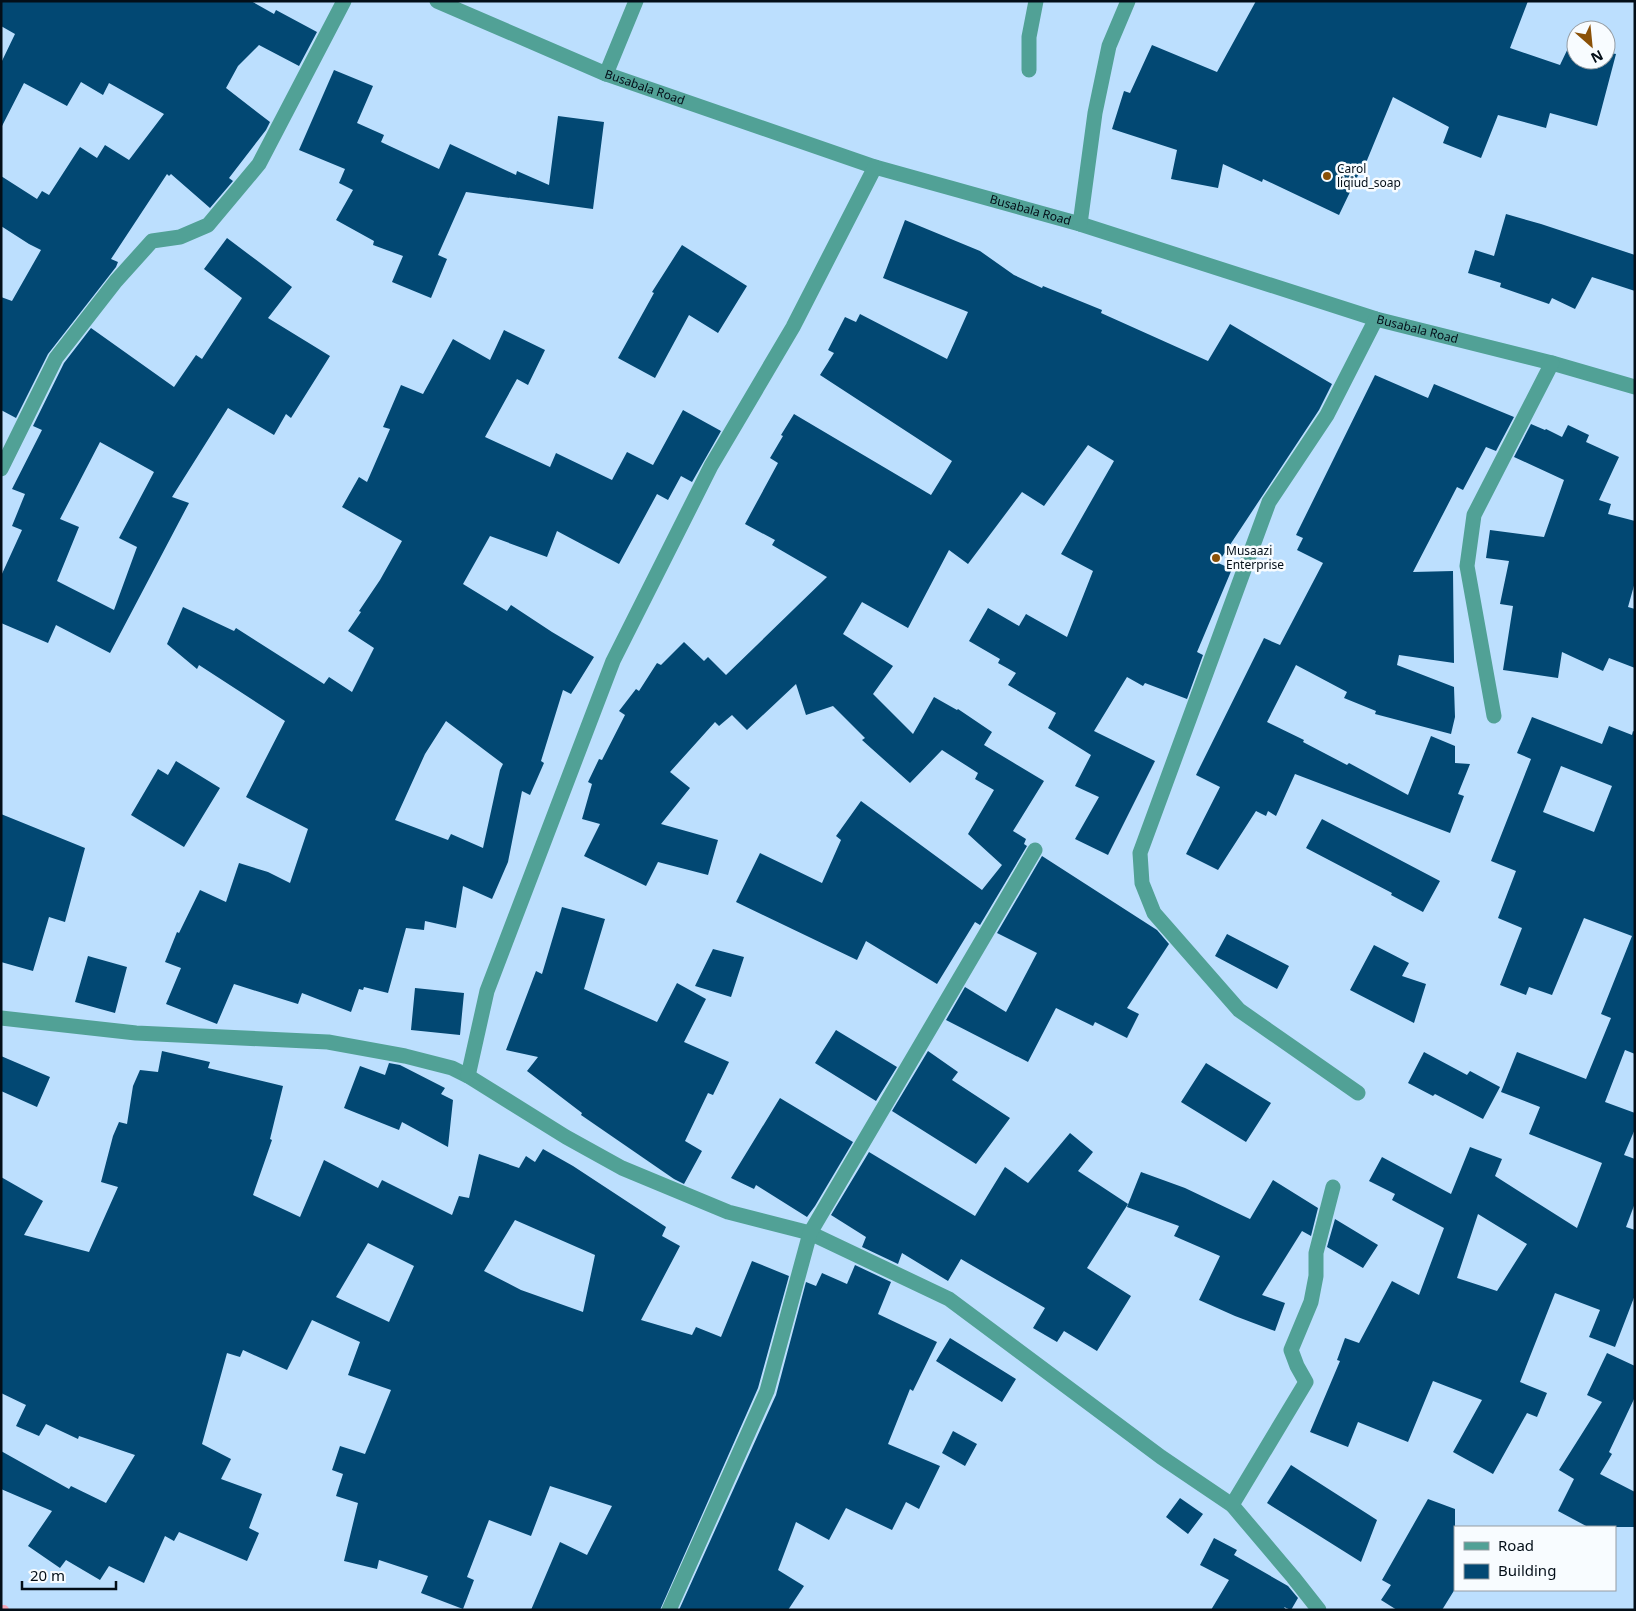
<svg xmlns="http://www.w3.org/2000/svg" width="1636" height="1611" font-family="'Noto Sans',sans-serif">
<rect width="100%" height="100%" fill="#bcdffe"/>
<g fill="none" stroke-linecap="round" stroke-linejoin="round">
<path stroke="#f5a7b9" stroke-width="10" d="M1,1610h3"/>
</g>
<path fill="#024873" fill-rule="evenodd" d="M1,1h250l23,13 2,-4 41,22 -18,34 -40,-21 -21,21 -12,22 44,34 -4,8 -37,48 4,3 -23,27 -39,-34 -2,2 -2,-2 -56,85 7,3 -2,5 -68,87 -32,64 -15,-8v-113l11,4 29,-51 -12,-6 -28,-18v-50l36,23 5,-8 7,4 31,-48 17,11 8,-13 24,15 35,-46 -55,-31 -6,12 -22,-13 -14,24 -43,-23 -23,45v-65l14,-29 -14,-8z
M1256,1h272l-18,47 50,17 11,-23 5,2v16h30v-8l10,2 -19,72 -47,-13 -4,15 -48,-13 -17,43 -38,-15 6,-16 -56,-30 -30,73 -2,-1 -22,46 -76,-36 -1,3 -39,-18 -5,24 -47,-9 6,-29 -65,-21 12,-38 6,2 22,-48 65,27z
M334,70l39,16 -16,37 27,12 -3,7 58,27 11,-25 66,31 1,-4 32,14 9,-69 46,6 -11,87 -127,-17 -28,63 9,4 -16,39 -39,-16 11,-26 -30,-11 1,-4 -38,-21 17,-30 -14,-7 6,-14 -46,-19z
M1506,214l35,10 94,31v36l-43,-14 -17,32 -23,-11 -3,6 -49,-17 1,-4 -33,-10 7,-23 19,6z
M905,220l75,31 34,24 28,13 1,-2 59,24 -1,3 107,48 22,-37 102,60 -13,26 -101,153 14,6 -35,83 6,3 -16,44 -42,-16 -2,3 -16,-9 -33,54 61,30 -47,94 -33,-16 24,-42 -24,-11 16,-31 -43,-27 8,-15 -48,-28 8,-12 -18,-10 2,-4 -31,-18 19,-33 31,18 7,-12 41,23 26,-66 -32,-17 53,-93 -26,-16 -44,61 -22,-14 -54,72 -19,-14 -41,78 -46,-26 -19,32 50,32 -20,28 40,40 21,-37 23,13 1,-1 34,23 -8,13 60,36 -31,50 13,8 -2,5 3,2 -47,79 -5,-3 -38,62 -71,-43 -9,19 -121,-58 24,-49 62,30 19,-43 -5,-4 25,-35 121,89 20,-25 -34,-31 26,-44 -19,-11 3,-6 -36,-23 -32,33 -48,-43 3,-2 -32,-32 -27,9 -10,-31 -49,46 -15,-15 -13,11 -4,-4 -45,50 20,16 -29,36 57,16 -10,35 -50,-13 -12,24 -62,-30 16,-32 -18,-5 10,-35 -4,-2 11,-23 3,1 23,-45 -6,-4 17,-22 3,2 18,-28 4,2 23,-23 20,19 4,-4 18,18 101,-98 -55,-32 3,-5 -30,-16 33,-61 -8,-5 13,-22 -2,-1 13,-21 137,81 21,-34 -132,-86 14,-22 -6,-3 17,-33 11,5 4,-8 87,45 21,-47 -85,-34z
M227,238l65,49 -24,31 62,38 -39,62 -5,-4 -12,21 -46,-27 -56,89 17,6 -79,150 -54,-28 -8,18 -47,-20v-47l21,-46 -10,-4 13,-32 -13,-5 30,-59 -9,-4 31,-63 27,-35 83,59 22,-32 6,4 40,-61 -38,-29zM100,442l54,30 -35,66 18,9 -23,63 -57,-29 22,-54 -19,-8z
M682,245l65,41 -29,47 -29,-18 -34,63 -37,-20 36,-65 -2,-1z
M504,330l41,20 -17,35 -11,-6 -32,58 65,30 6,-14 56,27 15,-28 26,13 30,-55 38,21 -29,51 -11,-6 -13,24 -11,-6 -38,70 -62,-33 -10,26 -57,-21 -27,48 44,27 4,-6 41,27 42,25 -23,37 -8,-4 -22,71 3,2 -14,32 -8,-4 -14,71 -16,37 -29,-13 -7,42 -31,-7 -1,9 -18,-2 -18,65 -24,-6 -1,3 -4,-1 -8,23 -49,-19 -4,11 -64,-20 -17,40 -51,-20 15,-36 -16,-6 12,-30 2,1 21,-43 26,12 13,-39 29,9 22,11 18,-54 -62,-32 39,-76 -86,-56 -2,4 -30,-25 16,-37 51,24 2,-3 88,56 5,-7 23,15 22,-44 -26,-17 13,-19 -2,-1 21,-31 22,-39 -60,-34 17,-30 8,5 23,-53 -7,-2 18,-42 22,9 30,-55 37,21zM446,721l57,43 -3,6 -17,78 -32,-14 -3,6 -53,-20 30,-66z
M1375,375l53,23 6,-14 80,33 -18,34 -10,-4 -23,43 -6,-3 -44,85 40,-1 1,92 -55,-8 -2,10 57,22 1,30 -4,17 -76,-20 1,-3 -32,-13 3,-6 -51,-27 -29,57 37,18 -1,2 44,23 2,-2 59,32 23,-59 24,10v17l15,1 -12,30 6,2 -14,37 -155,-59 -19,42 -8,-5 -2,5 -10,-5 -38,59 -32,-16 34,-67 -24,-12 68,-137 16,7 43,-82 -26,-13 6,-12 -7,-3z
M1531,424l14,6 1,-1 16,8 6,-12 21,10 -3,7 33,15 -20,43 12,4 -3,10 27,7v61l-7,25 7,2v59l-26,-10 -6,13 -41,-19 -4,26 -55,-8 10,-64 -13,-2 9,-43 -23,-3 4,-28 54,7 20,-57 -50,-23z
M1532,717l70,27 7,-18 23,9 1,-4 2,1v322l-10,-4 -20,52 30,11v16l-11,26 11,4v44l-9,24 9,3v65l-20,52 -26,-10 11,-27 -45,-17 -35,89 27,11 -10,24 -10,-4 -34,61 -40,-22 29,-52 -49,-19 -25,61 -50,-20 -10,25 -38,-15 30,-71 -3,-1 8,-22 14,5 33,-62 27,14 25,-67 -52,-28 3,-6 -26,-13 13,-24 69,37 19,-47 32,12 -7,17 82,52 25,-65 -73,-29 11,-27 -39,-15 16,-40 69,27 25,-61 -10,-4 31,-78 -48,-18 -32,77 -23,-8 -3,8 -26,-10 22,-57 -24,-10 18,-47 -25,-10 40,-102 -14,-6zM1561,766l51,20 -18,46 -51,-20zM1478,1214l49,30 -30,47 -40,-13z
M176,761l44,27 -36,59 -53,-32 27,-46 10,6z
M1,814l84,34 -20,74 -16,-5 -16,54 -32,-9z
M1322,819l118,62 -17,31 -32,-17 1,-2 -86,-45z
M1042,856l115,74 12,14 -42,64 12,6 -12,24 -32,-16 -2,4 -37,-18 -28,54 -82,-42 19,-33 41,25 31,-59 -40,-20z
M562,907l43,12 -21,70 73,33 20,-39 29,16 -22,43 45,20 -16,33 -5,-2 -23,48 17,10 -18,33 -10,-5 -93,-64 1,-2 -55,-42 11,-14 -32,-7 30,-79 6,3z
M1227,934l62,32 -12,23 -62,-33z
M1374,945l35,18 -7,13 24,8 -12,39 -64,-33z
M713,949l31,8 -13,40 -36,-11z
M88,956l39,11 -12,46 -40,-11z
M415,988l49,5 -4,42 -49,-5z
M836,1030l61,37 -21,34 -61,-38z
M162,1051l48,11 -2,6 75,18 -13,53 2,1 -19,55 47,22 24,-57 54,28 4,-8 70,35 7,-19 10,2 10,-44 40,14 7,-12 9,6 8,-13 30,17 93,61 -4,9 18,10 -39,74 51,15 4,-8 25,10 31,-76 37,15 -31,112 -98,222h-129l29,-68 27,13 25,-49 -62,-20 -19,50 -42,-16 -22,57 7,3 -11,29 -42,-16 7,-17 -49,-16 -2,9 -33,-8 14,-58 -22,-7 7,-22 -11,-4 8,-24 25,8 26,-64 -43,-15 12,-33 -48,-22 -25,50 -44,-20 -3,7 -13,-4 -25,91 29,15 -10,20 41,15 -13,34 10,5 -12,28 -68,-29 -5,9 -9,-5 -21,47 -35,-17 -9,14 -34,-20 -6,8 -32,-22 24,-35 -51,-22v-38l68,38 2,-3 35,17 29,-48 -56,-19 -1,3 -32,-15 -7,12 -23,-10 10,-21 -25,-12v-216l42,24 -19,34 65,17 29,-65 -17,-5 12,-46 6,-14 8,2 6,-38 7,-16 18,2zM515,1220l80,35 -12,57 -62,-22 -37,-19zM368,1243l46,23 -25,56 -53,-25z
M928,1051l30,21 -6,8 58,38 -34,46 -84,-53z
M1424,1052l43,23 3,-4 30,16 -17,32 -48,-25 -2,2 -25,-13z
M1,1056l49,21 -13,30 -36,-16z
M389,1063l11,2 45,23 -4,6 12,6 -5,47 -46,-25 -3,8 -55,-22 16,-42 25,9z
M1206,1063l65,40 -25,39 -65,-40z
M780,1098l73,44 -38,64 -8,11 -51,-32 -2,4 -23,-11z
M1070,1133l23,19 -15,19 50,33 -41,64 44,28 -34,55 -33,-20 -7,11 -24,-14 12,-20 -84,-49 -13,22 -46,-28 -4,11 -36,-17 4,-10 -35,-22 38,-63 106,64 30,-49 23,16z
M1141,1172l44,16 65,31 23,-39 45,28 -7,28 -9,-5 -40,64 23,8 -10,28 -40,-15 -36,-16 21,-44 -46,-20 5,-10 -52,-19z
M1335,1219l43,26 -15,23 -36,-21z
M855,1265l36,17 -13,32 59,28 -24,49 -3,-2 -22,55 52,22 -21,43 -13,-7 -14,28 -46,-22 -17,32 -33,-18 -18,48 26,16 -16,24h-109l97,-215 30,-113 10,4 6,-13 25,11z
M950,1338l66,41 -14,23 -66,-41z
M1607,1353l28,13v31l-26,55 3,2 -12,20 35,18v35h-47l-30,-16 16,-32 -15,-9 43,-68 -15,-7z
M953,1431l24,13 -12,22 -23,-13z
M1291,1465l86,55 -16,42 -94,-59z
M1180,1498l23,16 -15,20 -22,-17z
M1428,1499l27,10v80l-13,21h-45l-16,-10 10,-15 -9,-5z
M1214,1538l23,12 -3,5 54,31 10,12 -7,12 -7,-3 2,3h-75l18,-30 -29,-15z"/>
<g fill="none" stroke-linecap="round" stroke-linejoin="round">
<g stroke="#51a196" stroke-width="15">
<path id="s1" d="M437,1l169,73 269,93 205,57 296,95 176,44 83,24"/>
<path d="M1029,70v-33l7,-36"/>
<path d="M606,74l30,-73"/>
<path d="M1080,224l15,-111 14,-67 19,-45"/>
<path d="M1,469l55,-111 60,-77 36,-40 28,-4 28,-12 51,-61 85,-163"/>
<path d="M1494,716l-27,-150 7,-51 78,-152"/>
<path d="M1,1018l135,15 192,9 77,14 47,12 16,8 98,61 56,31 106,44 82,21 139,66 212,158 71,48 61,72 26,33"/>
<path d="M468,1076l19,-85 126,-330 98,-195 82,-139 82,-160"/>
<path d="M1358,1093l-119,-83 -85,-97 -12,-30 -2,-30 129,-351 58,-87 49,-96"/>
<path d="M1232,1505l74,-123 -9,-16 -6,-16 20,-48 5,-26v-23l17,-66"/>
<path d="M669,1610l98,-219 43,-158 225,-383"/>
</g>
</g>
<g fill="#8a5108" stroke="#f8fcff" stroke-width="2">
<circle cx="1327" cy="176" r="5"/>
<circle cx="1216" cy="558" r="5"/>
</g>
<g text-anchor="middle" stroke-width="5" stroke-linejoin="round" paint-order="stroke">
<g font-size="12" fill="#030e18" stroke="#f8fcff">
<text dy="4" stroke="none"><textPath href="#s1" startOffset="225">Busabala Road</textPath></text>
<text dy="4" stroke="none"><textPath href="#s1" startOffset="630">Busabala Road</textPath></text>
<text dy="4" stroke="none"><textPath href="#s1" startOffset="1035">Busabala Road</textPath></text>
</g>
<g font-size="12" fill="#030e18" stroke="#f8fcff" text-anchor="start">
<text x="1337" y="173">Carol<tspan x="1337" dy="14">liqiud_soap</tspan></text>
<text x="1226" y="555">Musaazi<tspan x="1226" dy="14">Enterprise</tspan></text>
</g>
</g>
<rect width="1636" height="1611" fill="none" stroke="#030e18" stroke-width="5"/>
<rect x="1454" y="1526" width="162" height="65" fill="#f8fcff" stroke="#969da3"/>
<rect x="1464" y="1542" width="25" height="8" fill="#51a196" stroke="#969da3"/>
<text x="1498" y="1551" font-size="15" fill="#030e18">Road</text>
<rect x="1464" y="1564" width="25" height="15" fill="#024873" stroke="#969da3"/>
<text x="1498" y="1576" font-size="15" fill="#030e18">Building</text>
<g transform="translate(1591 45) rotate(153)"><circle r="24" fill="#f8fcff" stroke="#969da3"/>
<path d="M0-4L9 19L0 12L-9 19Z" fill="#8a5108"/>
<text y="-8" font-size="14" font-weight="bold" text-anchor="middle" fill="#030e18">N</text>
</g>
<path d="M22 1581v8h94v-8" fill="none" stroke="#030e18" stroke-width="2.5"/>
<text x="30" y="1581" font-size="15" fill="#030e18" stroke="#f8fcff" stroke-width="4" paint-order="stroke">20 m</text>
</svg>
